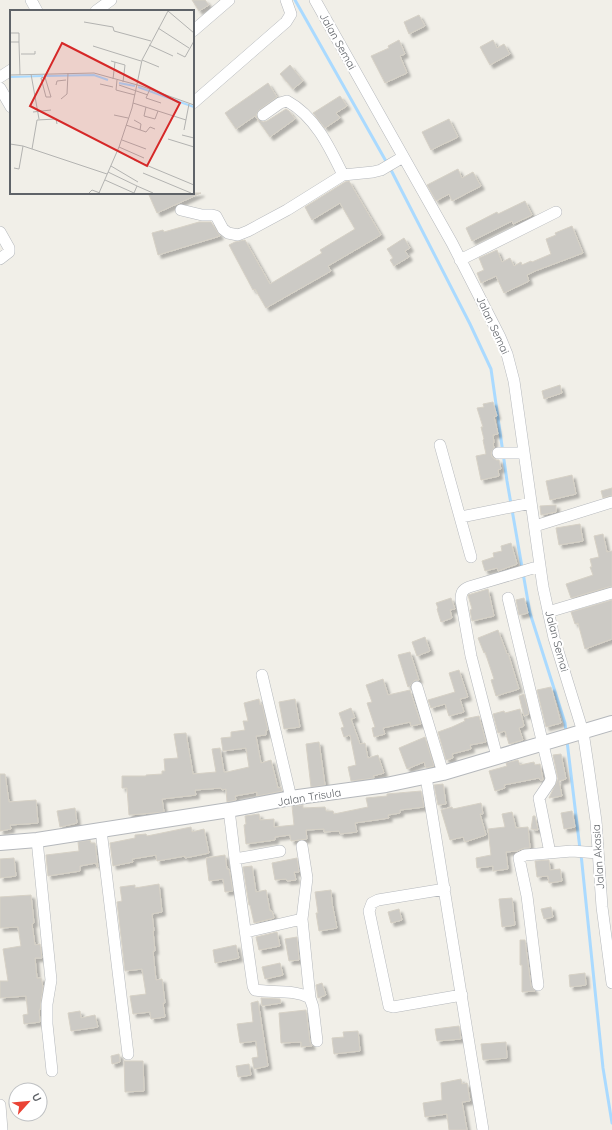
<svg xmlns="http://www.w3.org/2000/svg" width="612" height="1130" font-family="Quicksand,sans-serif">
<defs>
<filter id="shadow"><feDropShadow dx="3.5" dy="3.5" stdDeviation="1" flood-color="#0004"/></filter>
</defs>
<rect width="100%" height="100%" fill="#f1efe8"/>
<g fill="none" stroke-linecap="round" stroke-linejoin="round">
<path stroke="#aadaff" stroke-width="3" d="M295,0l92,163
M390,168l80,156 21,45 16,112 23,132 35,110 1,9
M567,741l13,108
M581,854l22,214 9,55"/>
</g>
<path fill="#cccac5" stroke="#d6d1c6" filter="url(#shadow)" d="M192,0h13l4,5 -10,6z
M419,15l6,11 -16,8 -5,-12z
M399,40l6,14 -5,2 7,17 -22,10 -14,-27 18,-8 -1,-2z
M493,40l4,8 7,-4 6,10 -20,11 -10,-18z
M290,65l13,16 -10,8 -13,-15z
M268,83l9,14 -18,13 -3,5 2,4 5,3 4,-1 19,-12 3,2 6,8 -25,18 -15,-21 -19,13 -11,-16z
M340,96l7,10 -11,7 4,5 -15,10 -12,-15z
M449,119l9,18 -27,13 -9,-18z
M458,169l4,9 11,-6 8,14 -29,15 -3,-7 -13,7 -9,-16z
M349,181l32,54 -53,31 3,5 -65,37 -11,-19 -2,1 -24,-45 6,-3 10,-2 25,44 52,-31 -2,-3 35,-21 -15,-26 -28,17 -7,-13 40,-25z
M153,193h48l-44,20 -8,-18z
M525,201l7,14 -19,9 -1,-3 -40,20 -6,-13 31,-16 1,2z
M199,222h12l9,14 -62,19 -6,-22 11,-3 1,2z
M572,226l11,27 -48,18 -8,4 2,6 -25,12 -8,-17 -15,7 -4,-10 7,-3 -5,-12 18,-8 5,12 8,-4 4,8 7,-4 1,3 9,-4 1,1 19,-8 -5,-15 10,-4 -1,-2z
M404,238l6,10 -5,3 4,6 -15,9 -4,-6 3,-2 -6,-9z
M560,385l2,8 -18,6 -2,-8z
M493,402l4,14 -3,1 4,17 -5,1 1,8h-1l1,5 -3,5 1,4 4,3h3l2,9 -3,1 1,6 -18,4 -5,-24 10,-2 -3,-14 1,-1 -3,-12h2l-6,-19 7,-1 -1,-3z
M572,475l4,19 -26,6 -4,-19z
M612,488v7l-9,3 -2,-7z
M556,505v7l-15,3 -1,-9z
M580,524l3,17 -24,4 -3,-17z
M603,534l4,18 5,-1v35l-41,12 -5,-14 27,-9 -3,-8h2l-2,-8 9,-2 -5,-21z
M511,543l6,21 -19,7 -1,-3 -12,3 -3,-10 12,-4 -1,-4 9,-2 -1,-5z
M488,589l6,27 -22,5 -2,-11 2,-1 -4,-14z
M451,598l4,11 -5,1 2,8 -11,4 -4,-13 1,-1 -2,-5z
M524,598l4,15 -9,2 -3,-15z
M612,600v39l-27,10 -7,-26 -3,1 -4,-12z
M498,630l9,24 1,-1 11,36 -23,7 -5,-16 3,-1 -9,-27 -1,1 -6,-15z
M425,637l5,14 -13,5 -5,-14z
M410,652l9,28h-4l-5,6 -2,1 -10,-32z
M459,670l9,27 -8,2 4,13 -15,4 -4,-12 -14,4 -3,-8 27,-8 -6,-19z
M383,679l5,16 22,-5 11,34 -10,2 -1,-4 -27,6 2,6 -11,3 -2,-9 3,-1 -8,-24 5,-1 -6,-17z
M551,687l10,36 -15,4 -9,-37z
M524,694l5,20 -5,2 -5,-20z
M259,699l1,6 2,-1 6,26h-2v5l-10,1 5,27 10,-3 7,28 3,-1 1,4 -25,5v-4l-22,4 1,4 -9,2 -1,-13 -4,1 -1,-2 -26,2 1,5 -34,4 2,13 -35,3 -2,-27h-5v-12h24v-1l16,-1v-3h3l-1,-12 14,-1 -4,-24 12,-1 7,41 23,-2 -4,-23 8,-1 4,24h3l22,-5 -3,-19 -23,3 -2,-13 10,-1v-5l14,-2 -2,-9h5l-4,-18z
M295,699l5,28 -16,2 -5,-27z
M351,708l4,10 -4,1 9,25 5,-1 3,15 10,-3 6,18 -11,3 1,2 -23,3 -3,-14 8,-2 -6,-30 -6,2 -3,-9 3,-1 -5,-14z
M520,709l4,17 -5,2 4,12 -14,4 -4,-13 -7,2 -5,-19 11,-3 1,2z
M479,716l7,26 -16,3 1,4 -19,5 1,4 -7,2 -8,-28 14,-5 13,-6 -1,-2z
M425,737l9,29 -8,2 -2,-6 -17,7 -8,-21z
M319,742l6,43 -14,2 -5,-43z
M561,754l5,25 -7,2 3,15 -13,2 9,-19 -5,-24z
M518,760l2,5 14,-3 1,3 5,-1 3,16h-3l-1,-2 -35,7 1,3 -10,3 -6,-20 18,-5 -1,-3z
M0,774h5l4,28 27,-2 2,23 -28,2 1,4 -11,2z
M443,784l3,20 -8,1 -4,-20z
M421,791l3,16 -24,3v3l-12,2 1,3 -34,5 2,9 -17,2 -1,-3 -15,1v-3l-18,1 1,9 -16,2 -1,-6 -15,2v3l-29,4 -2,-19 2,-1 -1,-8 14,-2 1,6 14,-1v8l20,-2 -2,-19 11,-1v3l22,-1 1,4h7l1,3 34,-7 -2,-9 21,-2v-2z
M481,803l2,11h-3l6,21 -21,7 -2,-5 -13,3 -9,-30 11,-3 1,2z
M75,808l2,15 -17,4 -3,-16z
M572,811l3,16 -11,2 -3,-16z
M512,812l4,16 12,-1 2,21h-6l-7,3 -11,1 2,17 -15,2v-5l-16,2 -1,-10 15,-3 -3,-26 17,-2 -3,-13z
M533,816h2l3,14 -7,-1z
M191,827l1,5 12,-3 5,24 -24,5v-2l-28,5 -1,-6 -24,4 1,3 -20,4 -3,-23 25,-5v-3l11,-1 1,2z
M90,840l1,3h4l3,24h-1l-1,-4 -16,3v5l-32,5 -2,-21 33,-4 -1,-9z
M225,855l2,14h2l4,22 -8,1 -2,-13 -14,2 -3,-23z
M14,858l2,18 -16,2v-19z
M297,858l2,14h-5l2,8 -9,1 -1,-2 -11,1 -3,-17z
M549,860l1,10 10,-1 2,12 -13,2 -1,-7 -11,1 -2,-16z
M252,866l4,26 10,-2 4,21h2l2,7 -20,5 -4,-18h-1l-6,-38z
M159,884l3,28 -10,2 2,17h-1l2,20h-2l3,29 6,-1 3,24h-2l2,14 -14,2 -1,-7 -17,2 -3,-18 16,-2 -4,-25 -17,2 -8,-69 5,-1 -2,-14 15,-2v3z
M331,890l1,13 5,25 -18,3 -3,-18h2l-3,-21z
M31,895l3,28 -2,1 3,21 5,-1 2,14h-7l2,20h4l2,9 -3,23h-1l1,12 -16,2 -1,-9 5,-1 -2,-18 -26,2v-17h8l-5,-32 18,-3 -3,-19 -18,1v-31z
M512,898l3,27 -13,2 -3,-28z
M551,907l2,10 -9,2 -3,-10z
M399,909l3,11 -11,3 -3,-11z
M277,932l3,14 -21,4 -3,-13z
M297,937l2,23 -10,1 -4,-22z
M520,940h5l6,46 4,5 -13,1v-27h-2z
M236,945l3,13 -24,5 -2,-13z
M280,963l3,12 -18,4 -3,-12z
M585,973l1,12 -16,2 -1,-12z
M322,983l4,12 -8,3 -2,-13z
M261,998l19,1 1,4 -19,3z
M258,1001l10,65 -14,3 -2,-11 6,-1 -2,-16 -16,2 -3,-19 16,-2 -2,-19z
M306,1010l4,32 2,4 -11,1v-5l-20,1 -2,-30z
M80,1011l1,7 14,-3 3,12 -27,4 -3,-18z
M459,1026l2,13 -24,2 -2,-12z
M358,1031l2,20 -26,3 -2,-16 12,-1 -1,-5z
M506,1042l1,16 -24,2 -2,-16z
M119,1054l1,8 -8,2 -1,-8z
M124,1061h19l1,30 -19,1z
M249,1064l2,11 -13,2 -2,-11z
M461,1079l1,5 5,-1 3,18 -8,1 5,28h-18l-2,-16 -22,3 -2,-14 19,-3 -1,-17z"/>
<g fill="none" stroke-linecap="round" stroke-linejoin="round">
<defs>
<path id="minor" d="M31,0l6,11
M315,0l137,243 48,94 7,17 7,27 29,206 11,51 29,94 5,33 8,56 6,86 10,76
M96,11l15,-11
M193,31l36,-31
M0,77l11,-7
M0,88l11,19
M193,103l93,-81 5,-8 -5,-14
M263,115l17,-12 7,-2c28,15 43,47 56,74
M181,210l21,5h10l4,1 7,13 5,4 10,2 10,-4 39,-21 56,-35 30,-3 8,-2 22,-13
M0,232l9,16v4l-9,7
M460,260l96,-48
M440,445l31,112
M498,453h25
M461,517l70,-14
M535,526l77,-24
M508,598l43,180 -1,4 -11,16 11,55
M548,612l64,-19
M262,675l29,123
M417,687l26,86
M497,757l-26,-101 -10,-56c0,-7 1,-10 8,-13l71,-21
M426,777l57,353
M229,810l6,49 18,127 2,4c18,3 38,-1 55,8l3,9 4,34
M101,830l27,224
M37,840l14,140 -4,24v20l5,47
M235,859l45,-8
M445,889l-67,11 -6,3 -3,8 20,95 4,1 69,-12
M302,919l8,79
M246,932l56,-13 5,-41 -5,-32
M538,985l-11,-89 -8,-38 6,-3 47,-4 26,2
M0,1105l2,25"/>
<path id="tertiary" d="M0,843l37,-3 192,-30 62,-12 95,-13 57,-12 169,-50"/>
</defs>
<use href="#minor" stroke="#b5b8bc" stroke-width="12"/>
<use href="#tertiary" stroke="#b5b8bc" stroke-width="16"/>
<use href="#minor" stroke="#fff" stroke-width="11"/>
<use href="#tertiary" stroke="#fff" stroke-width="14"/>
</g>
<g text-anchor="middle" stroke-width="4" stroke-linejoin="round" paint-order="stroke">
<g font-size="11" fill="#5f6368" stroke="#fff">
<text transform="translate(338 41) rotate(61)" y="4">Jalan Semai</text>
<text transform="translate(493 325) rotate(65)" y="4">Jalan Semai</text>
<text transform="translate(557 641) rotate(75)" y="4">Jalan Semai</text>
<text transform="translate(309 797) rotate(-9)" y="4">Jalan Trisula</text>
<text transform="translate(598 857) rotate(-94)" y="4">Jalan Akasia</text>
</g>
</g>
<g transform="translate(10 10)">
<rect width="184" height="184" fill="#f1efe8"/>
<path fill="none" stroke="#aadaff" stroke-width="2" d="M36,66l48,-1 14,5M0,67l33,-1M109,73l16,3M128,77l56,20"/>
<path fill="none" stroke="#b3b3b1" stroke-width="1" d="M158,1l26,22M74,12l29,5 1,4 37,10M148,18l31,20M0,23h9v9M0,32h9l1,33M139,35l24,11M83,36l48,15M167,43l8,4 9,-16M11,44h14v-3M132,50l17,7M101,51l14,4 -2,17M21,64l8,45M34,64l7,23h-5l-5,-19 3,-1M0,65l84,-2 47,13 53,19M103,69l2,-17M107,70l-1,10 19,5M90,74l13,3M46,75l1,-4 9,-1M109,75l29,10M140,79l-4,9 15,5M51,89l6,-5 1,-21M123,93l53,17M136,97l-2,9 11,3 3,-8M23,102l18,-2M104,105l14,3M124,110l7,4 -1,6M116,115l20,7 4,-5 5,2M174,120l5,-26M172,125l12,3M158,129l26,8M112,130l24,9M0,134l13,2 -4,23 -5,-1M13,136l84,28M109,137l25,11M22,139l5,-29 19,-1 1,5M124,150l60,25M101,156l27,16M98,162l29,14M133,163l48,20M95,170l29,13 3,-7 16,7M79,183l3,-3 8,3M89,183l20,-46 13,-39 10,-48 26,-49"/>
<path fill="#d62828" fill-opacity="0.15" stroke="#d62828" stroke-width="2" d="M52,33l118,60 -33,63 -117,-60z"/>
<rect width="184" height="184" fill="none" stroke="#5f6368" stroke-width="2"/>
</g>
<g transform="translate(28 1102) rotate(63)"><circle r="19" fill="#ffffff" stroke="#bfc1c3"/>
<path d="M0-3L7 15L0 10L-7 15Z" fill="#ea4335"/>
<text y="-6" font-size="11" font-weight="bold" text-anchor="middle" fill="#5f6368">U</text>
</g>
</svg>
